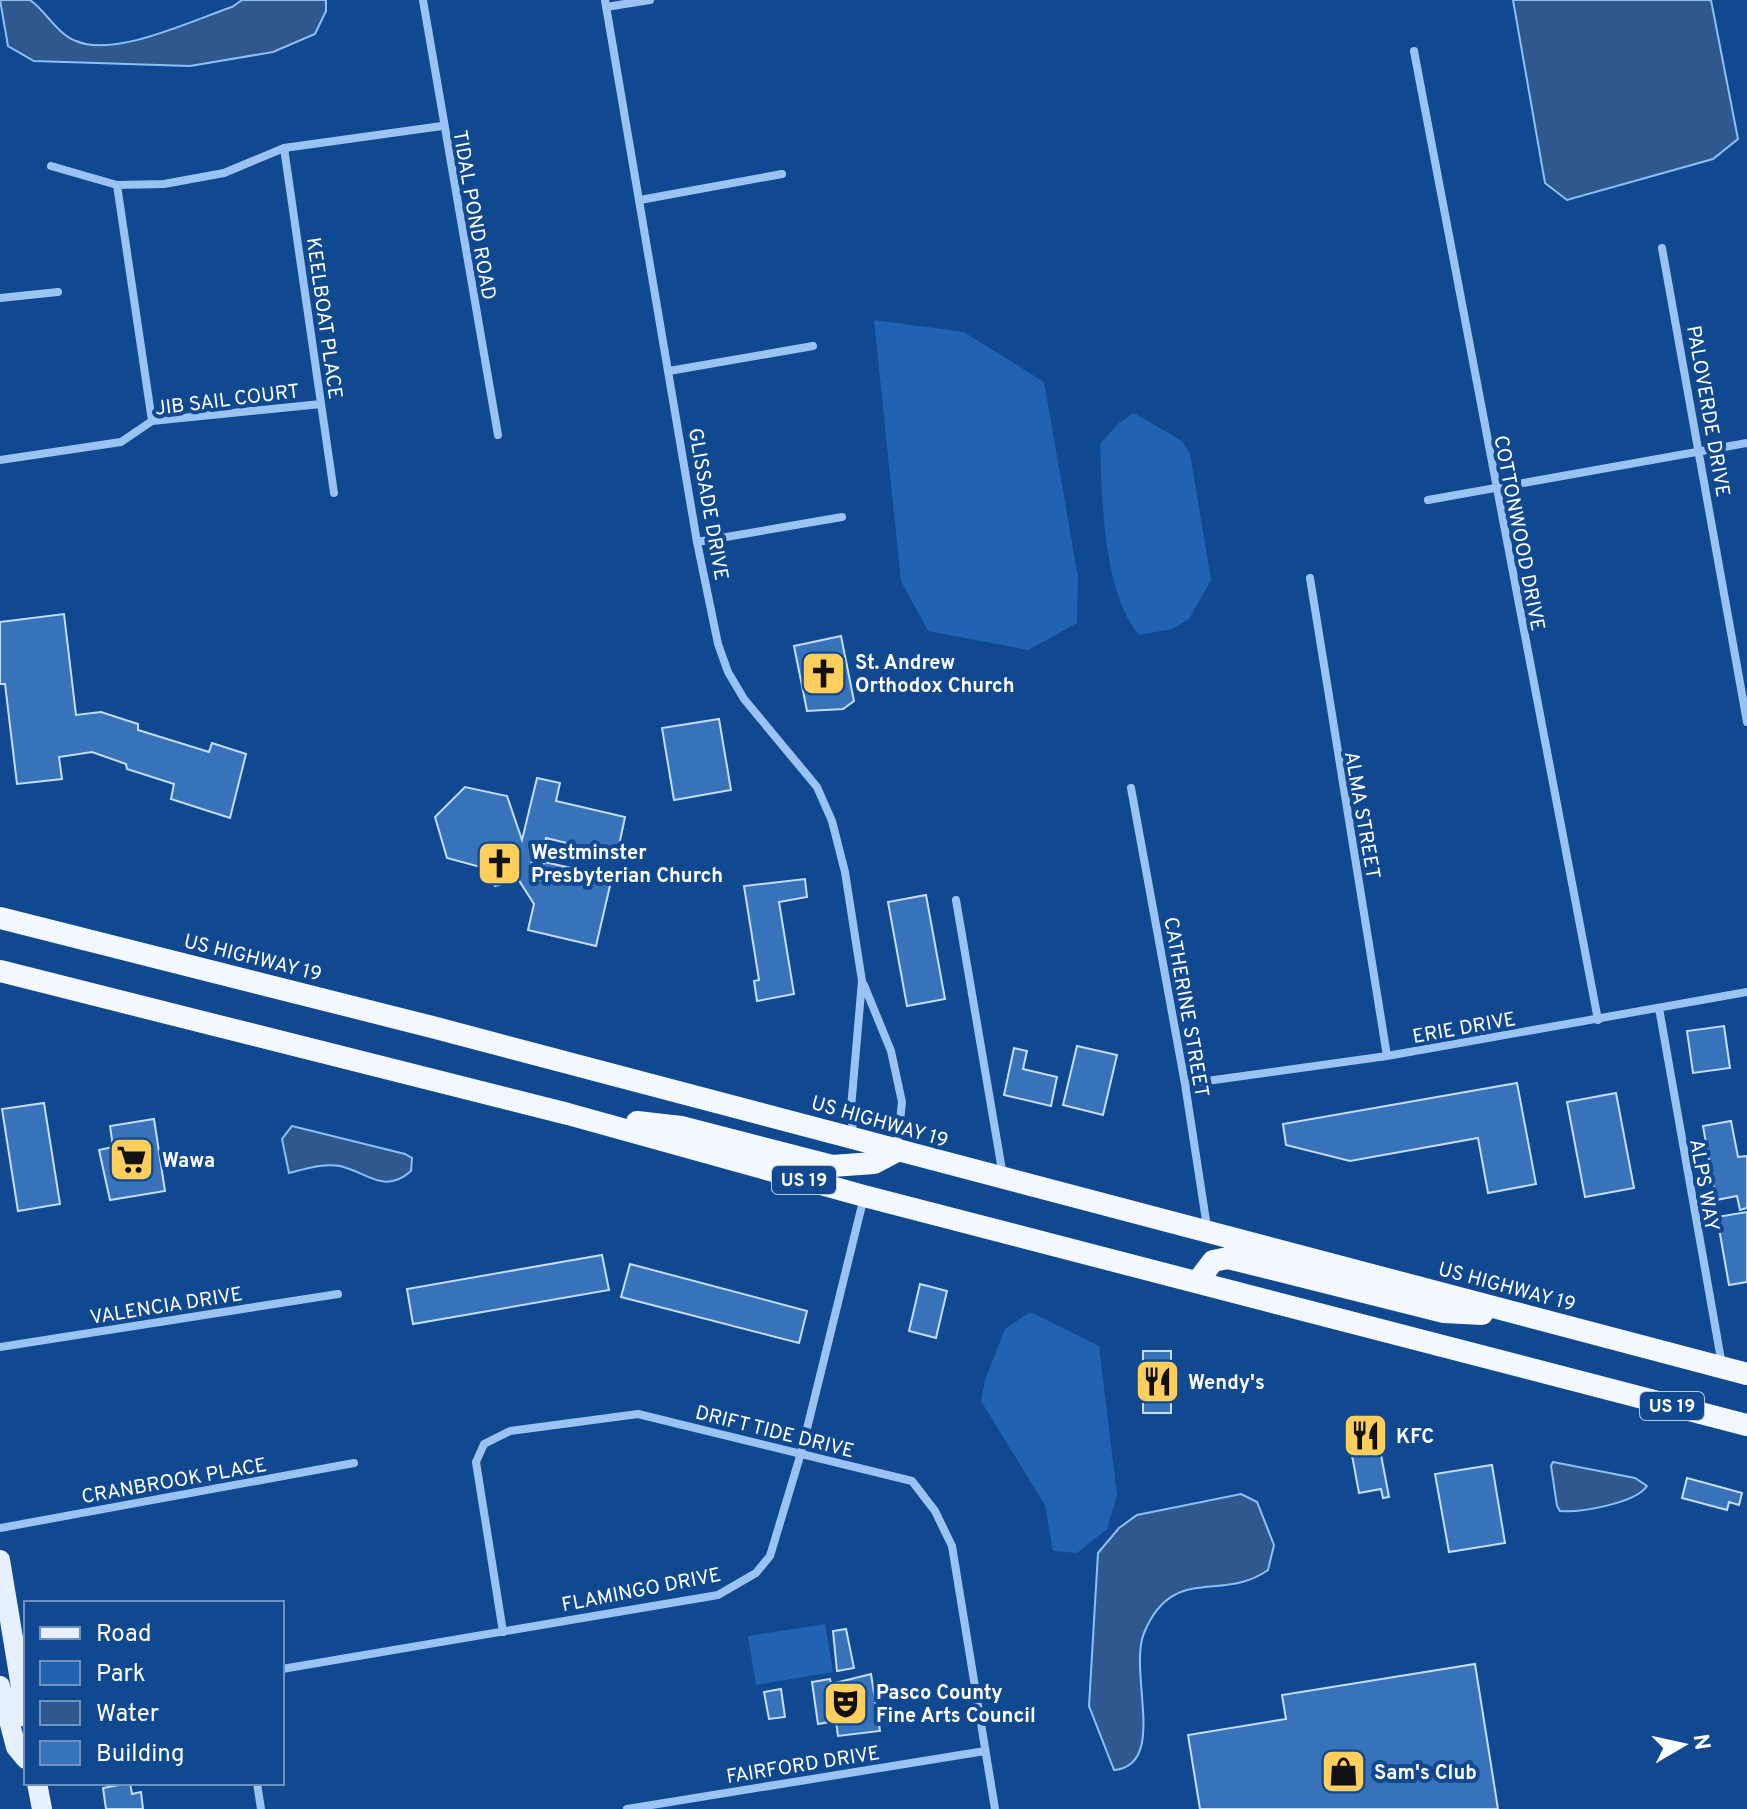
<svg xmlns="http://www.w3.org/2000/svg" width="1747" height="1809" font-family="Overpass,sans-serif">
<rect width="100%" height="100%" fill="#104990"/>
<path fill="#2163b0" d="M874,320l90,12 80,50 34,195 -1,46 -49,27 -100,-19 -27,-50z
M1134,413l48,28 8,13 21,126 -22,39 -17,10 -33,6c-36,-43 -37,-136 -39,-191l19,-21z
M1030,1312l69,34 18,149 -10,34 -30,24 -24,-2 -8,-46 -64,-104 4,-21 20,-51z
M825,1624l8,48 -77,13 -8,-49z"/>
<path fill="#2f598e" stroke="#8bbff7" stroke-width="2" d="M0,0h30c16,11 27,34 46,41 39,17 117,-21 156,-34l10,-7h84v11l-11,23 -42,18 -83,14 -156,-5 -26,-15z
M1513,0h198l27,139 -25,20 -146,41 -22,-17z
M292,1126l113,28 7,4 -1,13c-27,24 -44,1 -71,-5 -18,-3 -35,3 -51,7l-7,-34z
M1553,1462l82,16 12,8c-11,17 -67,27 -87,25l-3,-5 -6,-40z
M1241,1494l16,8 17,43 -6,25c-46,33 -95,-7 -124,63 -16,40 24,132 -30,137l-25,-64 9,-153 21,-25 18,-13z"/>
<path fill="#3873b9" stroke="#c2ddfe" stroke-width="2" d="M64,614l12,101 25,-3 37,12v6l71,22 3,-9 34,11 -16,64 -59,-19 3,-15 -47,-15 -1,-5 -34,-12 -33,5 3,22 -45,5 -12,-100h-5v-62z
M841,636l13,65 -11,8 -36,2 -13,-65z
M719,719l12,71 -57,10 -12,-72z
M537,778l23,5 -4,18 69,16 -8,38 -71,-17 -2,14 -10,-3 -3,17 9,13 4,-17 68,15 -16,69 -68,-16 6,-26 -16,-25 -23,7 -7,-17 -41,-11 -12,-41 30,-30 42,9 15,44z
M805,879l2,18 -28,5 15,92 -37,7 -3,-20 5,-1 -15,-94z
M926,895l19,104 -38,7 -19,-104z
M1724,1026l6,42 -37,5 -6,-42z
M1077,1046l40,9 -14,60 -40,-10z
M1014,1048l13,3 -4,18 34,8 -6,29 -47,-11z
M1517,1083l19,101 -48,9 -10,-55 -128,23 -64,-16 -3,-21z
M1616,1093l18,95 -49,9 -18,-95z
M44,1103l16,101 -42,7 -16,-102z
M154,1119l11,72 -55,9 -11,-50 14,-3 -3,-21z
M1731,1121l7,36 9,-1v52l-7,2 -3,-14 -21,4 -13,-74z
M1747,1212v70l-18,3 -12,-68z
M602,1255l7,35 -196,34 -6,-35z
M630,1264l177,47 -8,32 -178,-46z
M920,1284l27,7 -11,47 -27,-7z
M1143,1351h28v62h-28z
M1375,1423l14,74 -6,1 -2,-9 -22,4 -12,-65z
M1492,1465l13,78 -56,9 -14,-78z
M1687,1478l55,15 -3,12 -10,-3 -2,8 -45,-12z
M846,1629l8,39 -17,3 -4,-40z
M1475,1664l23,145h-298l-12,-74 98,-16 -4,-24z
M871,1674l9,57 -42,5 -2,-15 -18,3 -6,-42 18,-3 1,5z
M781,1689l4,28 -16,2 -5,-27z
M130,1783l2,11 9,-2 2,17h-37l-3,-21z"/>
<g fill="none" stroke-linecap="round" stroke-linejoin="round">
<path stroke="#9ac3f3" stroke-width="8" d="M423,0l75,435
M605,0l92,542 21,102 10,28 16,27 73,88 15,34 13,51 17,109 -11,127 2,26
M606,7l44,-7
M1414,51l184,969
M284,148l50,345
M51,166l66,19 47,-1 60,-11 60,-25 158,-22
M117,185l35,236
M640,200l142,-26
M1662,248l85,474
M0,298l58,-6
M669,371l144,-25
M0,460l121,-18 31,-21 169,-17
M1428,500l319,-57
M697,542l145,-25
M1310,578l77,478
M1131,788l54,296 22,143
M956,900l47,276
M864,985l27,66 11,51 -5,47
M1659,1008l63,357
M1185,1084l202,-28 360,-64
M0,1347l338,-53
M0,1528l354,-65
M503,1632l-27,-170 8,-18 26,-13 128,-17 274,67 23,30 17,35 43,263
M282,1669l436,-74 38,-22 14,-17 31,-103 63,-256
M257,1783l4,26
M627,1809l358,-58"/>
<path stroke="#e6f0ff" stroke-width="20" d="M0,1560l26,157
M0,1686l16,61 10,12
M37,1783l5,26"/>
<path stroke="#f2f8ff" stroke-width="22" d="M0,918l436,110 1311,346
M0,971l568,143 296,82 883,229
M637,1122l44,5 151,39 42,-3 23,-12
M1198,1281l15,-20 15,-3 216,54 38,2"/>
</g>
<defs>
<symbol id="church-square" viewBox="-11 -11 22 22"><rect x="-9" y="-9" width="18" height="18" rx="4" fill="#ffce5c" stroke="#104990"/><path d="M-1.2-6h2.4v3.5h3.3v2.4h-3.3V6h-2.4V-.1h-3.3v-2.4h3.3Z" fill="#111"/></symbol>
<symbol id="supermarket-square" viewBox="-11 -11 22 22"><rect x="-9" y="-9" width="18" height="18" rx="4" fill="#ffce5c" stroke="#104990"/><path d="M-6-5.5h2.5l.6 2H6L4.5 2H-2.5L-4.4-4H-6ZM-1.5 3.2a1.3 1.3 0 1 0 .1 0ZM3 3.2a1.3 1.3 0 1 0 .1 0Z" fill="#111"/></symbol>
<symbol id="restaurant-square" viewBox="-11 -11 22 22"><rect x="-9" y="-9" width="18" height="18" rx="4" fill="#ffce5c" stroke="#104990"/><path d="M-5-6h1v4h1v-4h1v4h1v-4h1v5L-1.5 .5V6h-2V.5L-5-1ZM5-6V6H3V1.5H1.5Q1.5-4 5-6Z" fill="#111"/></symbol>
<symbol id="theatre-square" viewBox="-11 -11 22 22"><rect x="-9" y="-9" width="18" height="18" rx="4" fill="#ffce5c" stroke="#104990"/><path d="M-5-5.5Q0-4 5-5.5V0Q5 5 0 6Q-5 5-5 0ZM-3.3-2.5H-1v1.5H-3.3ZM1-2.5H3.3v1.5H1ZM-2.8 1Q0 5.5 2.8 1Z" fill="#111"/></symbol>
<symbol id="shop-square" viewBox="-11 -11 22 22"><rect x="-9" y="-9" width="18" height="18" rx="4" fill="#ffce5c" stroke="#104990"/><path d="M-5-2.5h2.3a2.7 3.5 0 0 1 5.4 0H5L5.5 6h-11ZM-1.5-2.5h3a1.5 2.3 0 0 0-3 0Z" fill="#111"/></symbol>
</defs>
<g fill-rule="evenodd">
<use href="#church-square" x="798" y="648" width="51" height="51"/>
<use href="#church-square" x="474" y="838" width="51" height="51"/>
<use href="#supermarket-square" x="106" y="1134" width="51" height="51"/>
<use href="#restaurant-square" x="1132" y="1356" width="51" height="51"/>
<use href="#restaurant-square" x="1340" y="1410" width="51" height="51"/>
<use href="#theatre-square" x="820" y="1678" width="51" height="51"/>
<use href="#shop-square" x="1318" y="1746" width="51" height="51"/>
</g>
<g text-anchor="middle" stroke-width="8" stroke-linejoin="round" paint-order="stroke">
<g fill="#104990" stroke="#b7c8de" stroke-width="2">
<rect x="772" y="1166" width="64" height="28" rx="6"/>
<rect x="1640" y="1392" width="64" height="28" rx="6"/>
</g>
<g font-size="18" font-weight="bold" fill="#fff">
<text x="804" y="1186">US 19</text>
<text x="1672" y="1412">US 19</text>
</g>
<g font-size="20" fill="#fff" stroke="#104990">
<text transform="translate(475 215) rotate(80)" y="7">TIDAL POND ROAD</text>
<text transform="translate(325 318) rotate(82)" y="7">KEELBOAT PLACE</text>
<text transform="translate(227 399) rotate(-7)" y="7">JIB SAIL COURT</text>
<text transform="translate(1709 411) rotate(80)" y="7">PALOVERDE DRIVE</text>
<text transform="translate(709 504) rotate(80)" y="7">GLISSADE DRIVE</text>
<text transform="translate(1520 533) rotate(79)" y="7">COTTONWOOD DRIVE</text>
<text transform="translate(1363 815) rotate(80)" y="7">ALMA STREET</text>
<text transform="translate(253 957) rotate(14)" y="7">US HIGHWAY 19</text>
<text transform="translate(1187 1007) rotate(80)" y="7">CATHERINE STREET</text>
<text transform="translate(1464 1027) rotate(-10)" y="7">ERIE DRIVE</text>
<text transform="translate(880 1121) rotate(16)" y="7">US HIGHWAY 19</text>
<text transform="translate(1705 1185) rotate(80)" y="7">ALPS WAY</text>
<text transform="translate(1507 1286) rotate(15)" y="7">US HIGHWAY 19</text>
<text transform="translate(166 1305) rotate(-9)" y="7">VALENCIA DRIVE</text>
<text transform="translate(775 1431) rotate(14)" y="7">DRIFT TIDE DRIVE</text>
<text transform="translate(174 1480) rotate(-10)" y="7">CRANBROOK PLACE</text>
<text transform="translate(641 1589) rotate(-11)" y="7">FLAMINGO DRIVE</text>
<text transform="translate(803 1764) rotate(-9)" y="7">FAIRFORD DRIVE</text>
</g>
<g font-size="20" font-weight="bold" fill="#fff" stroke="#104990" text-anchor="start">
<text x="855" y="669">St. Andrew<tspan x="855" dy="23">Orthodox Church</tspan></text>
<text x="531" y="859">Westminster<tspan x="531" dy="23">Presbyterian Church</tspan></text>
<text x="162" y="1167">Wawa</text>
<text x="1188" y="1389">Wendy's</text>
<text x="1396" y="1443">KFC</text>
<text x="876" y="1699">Pasco County<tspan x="876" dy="23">Fine Arts Council</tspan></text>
<text x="1374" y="1779">Sam's Club</text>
</g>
</g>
<rect x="24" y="1601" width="260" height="184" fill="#104990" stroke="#7092bc" stroke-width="2"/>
<rect x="40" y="1627" width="40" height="12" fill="#e6f0ff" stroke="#7092bc" stroke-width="2"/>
<text x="96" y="1641" font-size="24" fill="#ffffff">Road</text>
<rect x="40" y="1661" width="40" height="24" fill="#2163b0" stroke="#7092bc" stroke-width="2"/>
<text x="96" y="1681" font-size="24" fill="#ffffff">Park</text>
<rect x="40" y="1701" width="40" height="24" fill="#2f598e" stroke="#7092bc" stroke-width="2"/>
<text x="96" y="1721" font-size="24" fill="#ffffff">Water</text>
<rect x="40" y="1741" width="40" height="24" fill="#3873b9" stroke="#7092bc" stroke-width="2"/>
<text x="96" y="1761" font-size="24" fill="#ffffff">Building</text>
<g transform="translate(1683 1745) rotate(81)" stroke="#104990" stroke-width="6" paint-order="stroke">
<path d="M0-6L14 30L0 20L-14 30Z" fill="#ffffff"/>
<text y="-12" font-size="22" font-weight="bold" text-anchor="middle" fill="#ffffff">N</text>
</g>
</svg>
